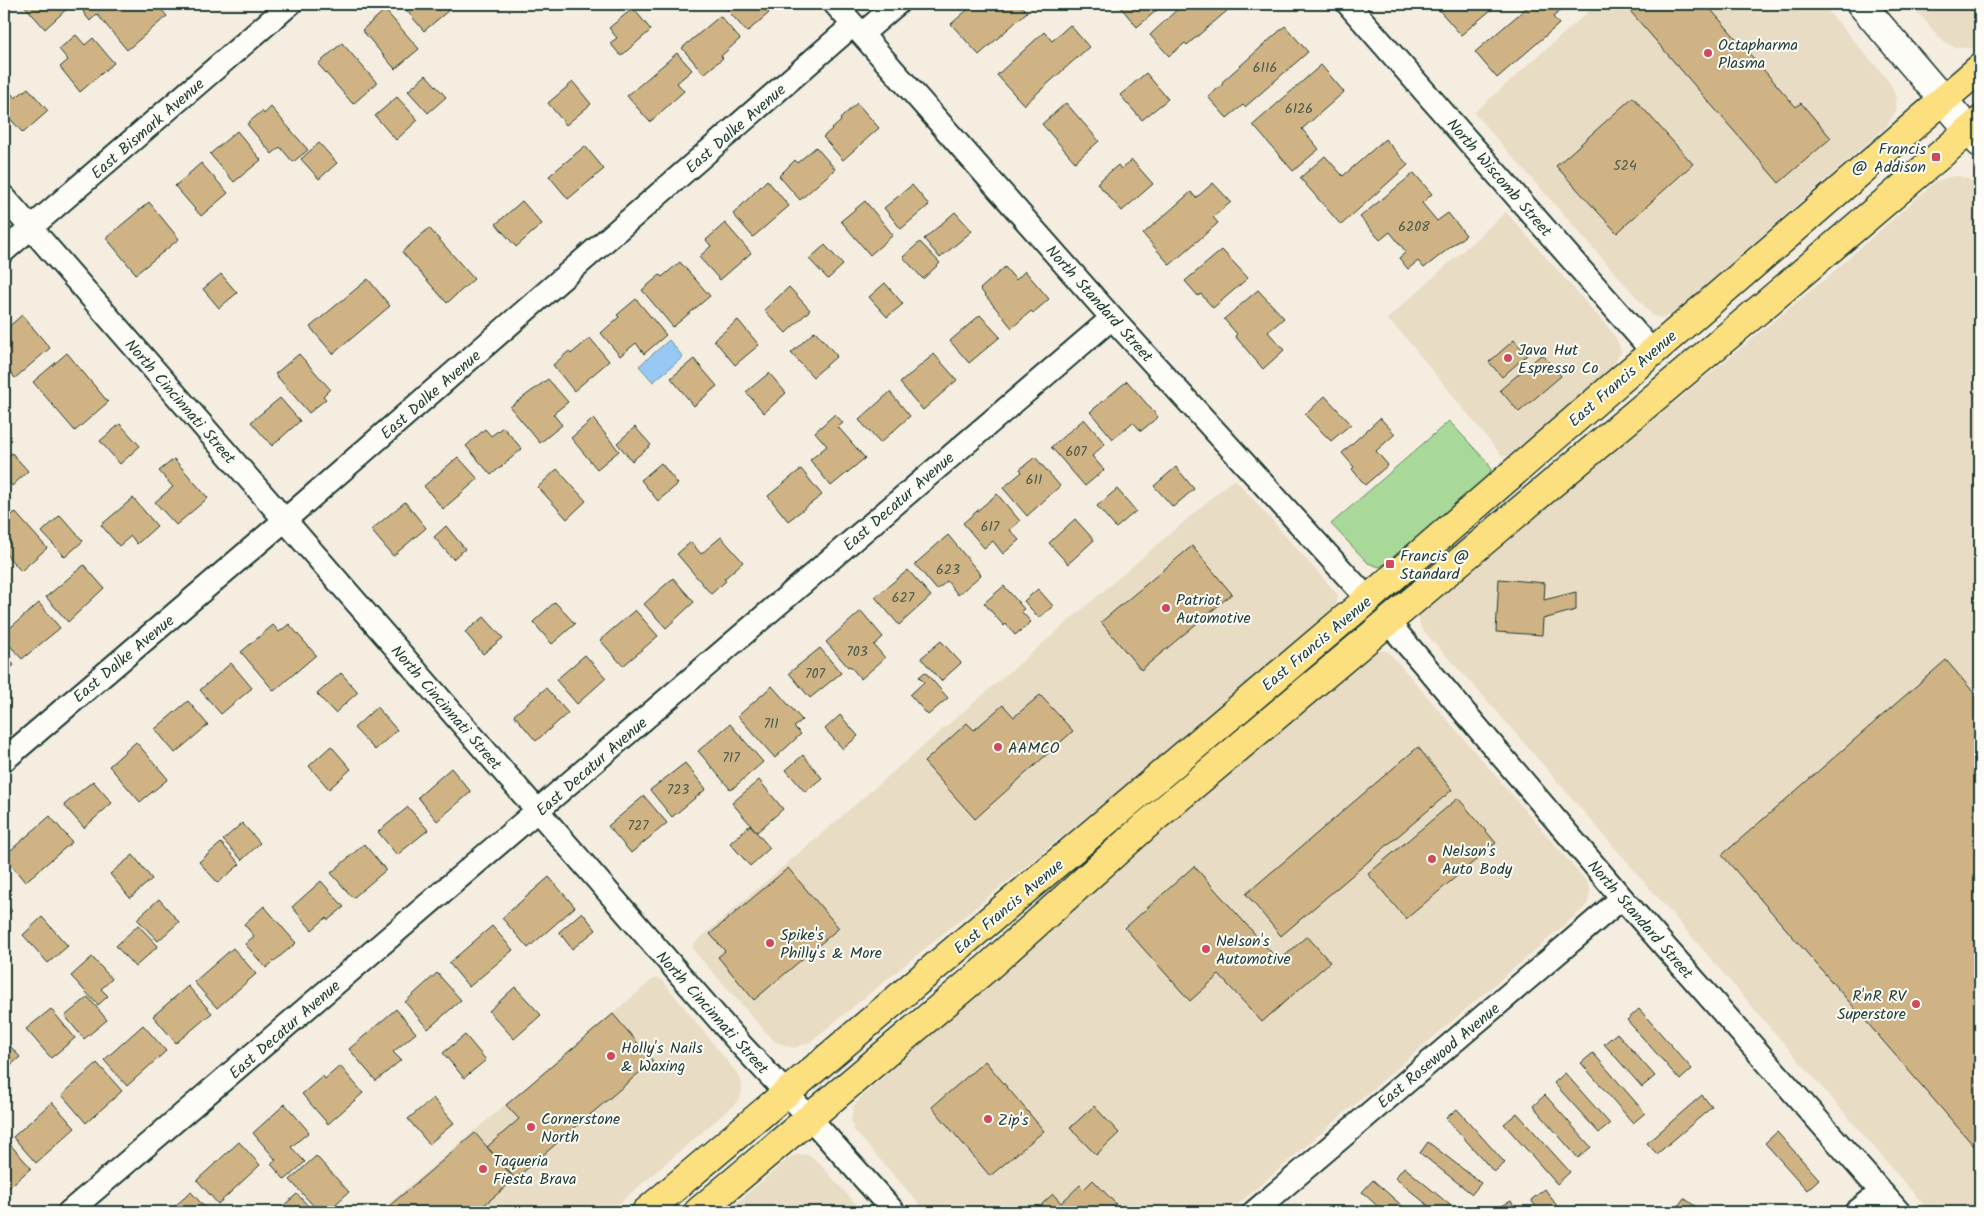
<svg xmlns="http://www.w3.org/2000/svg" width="1984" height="1216" font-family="Kalam,sans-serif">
<rect width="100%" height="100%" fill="#f4ede0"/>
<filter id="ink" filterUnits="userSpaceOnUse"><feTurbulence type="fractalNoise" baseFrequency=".02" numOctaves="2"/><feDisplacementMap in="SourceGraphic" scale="10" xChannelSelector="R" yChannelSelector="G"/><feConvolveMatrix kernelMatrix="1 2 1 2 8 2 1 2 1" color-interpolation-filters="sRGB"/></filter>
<g filter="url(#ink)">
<path fill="#e9dcc4" d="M1597,4h225l65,75 6,10 3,9v12l-9,16 -197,173 -18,15 -9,4 -10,-2 -8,-9 -171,-194z
M1910,4h70v41l-7,3h-12l-9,-2 -10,-6z
M1959,176l11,4 10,6v1026h-50l-438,-506 -71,-78 -2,-10 6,-11 11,-10 389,-318 110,-97 14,-5z
M1506,212l106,120 6,10 3,10 -10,16 -103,89 -7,-2 -95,-117 -19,-19z
M1236,480l102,115 -1,8 -7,10 -198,167 -322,262 -16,6 -19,-6 -82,-92 1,-6 4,-4 532,-458z
M1373,650l14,1 8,8 192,223 3,9 -2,12 -5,6 -354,303h-303l-72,-82 -3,-11 2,-12 8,-10 309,-274 193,-167z
M656,978l6,2 75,93 5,11 -1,12 -7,9 -125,107h-230l273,-232z
M799,1154l9,1 10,7 45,50h-137l63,-54z"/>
<path fill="#a9d999" stroke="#648b66" d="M1449,421l39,42 3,6 -2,6 -102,88 -8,4 -11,-4 -37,-39z"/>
<path fill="#97c9f4" stroke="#6791a7" d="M669,340l14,17 -30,25 -14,-16z"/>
<path fill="#cfb384" stroke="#1f3d34" d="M25,4h44l1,2 -25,23 -21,-24z
M93,4h63l11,12 -40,34 -30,-36 -7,7 -7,-9z
M401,4h43l5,6 -25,21z
M664,4h13l-7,6z
M722,4h47l-5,4 5,5 -22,19z
M974,4h45l8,8 -48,43 -28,-31z
M1118,4h44l1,1 -26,22z
M1183,4h52l-48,41 -2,-2 -16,13 -19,-21z
M1446,4h52l-37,31 -22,-25z
M1531,4h37l-15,13 6,7 -62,54 -22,-26z
M1624,4h82l90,103 5,-4 30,35 -52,45z
M633,8l18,22 -30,26 -11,-13 7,-5 -8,-10z
M385,10l34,39 -24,20 -33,-39z
M720,16l20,23 -19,17 2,2 -19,16 -22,-26z
M1070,25l19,22 -65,58 -27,-30 47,-43 8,9z
M1285,26l23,26 -63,55 -2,-2 -16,13 -19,-21 15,-13 -1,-2z
M76,35l9,10 8,-7 21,25 -34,29 -20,-25 8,-7 -9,-11z
M342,43l35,40 -24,21 -35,-40z
M677,53l15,17 -15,13 7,8 -34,31 -23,-26z
M1321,65l23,27 -42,37 17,20 -26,22 -40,-46z
M1146,73l22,26 -26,21 -22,-25z
M426,75l20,22 -18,16 -20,-22z
M573,82l18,22 -25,21 -18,-22z
M28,88l20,23 -25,22 -19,-21v-15l6,-5 5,6z
M397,97l21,23 -22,20 -21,-24z
M1633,97l60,67 -76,69 -61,-67z
M857,103l22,25 -36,32 -20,-23 18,-16 -1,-2z
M1066,103l33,38 -24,21 -33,-38z
M271,107l37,43 -15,12 -13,-15 -8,7 -25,-30 15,-13 2,3z
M237,131l24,29 -27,22 -24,-28z
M1385,139l23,26 -67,60 -41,-47 25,-22 18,20z
M319,143l18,20 -18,16 -18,-20z
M585,146l19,23 -36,30 -19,-23z
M816,147l19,22 -35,31 -21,-24 16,-16 2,3z
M1132,160l21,24 -31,27 -25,-28 21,-18 3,4z
M201,163l27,30 -27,23 -26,-30z
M1414,173l18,21 -10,9 15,18 11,-8 18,22 -42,33 -6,-7 -10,8 -9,-11 7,-6 -16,-20 -10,8 -20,-23z
M767,180l22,26 -36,31 -20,-23z
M1213,183l18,19 -18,15 5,6 -48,42 -27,-31 48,-42 5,6z
M912,185l17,20 -28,24 -17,-21z
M522,201l20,23 -26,23 -20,-23z
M865,201l28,34 -23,20 -29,-34z
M149,202l30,37 -43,35 -30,-36z
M955,212l17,19 -32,27 -16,-19z
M725,223l26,30 -31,27 -21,-23 12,-11 -5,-6z
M429,228l45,51 -27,24 -45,-51z
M920,242l20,21 -17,16 -20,-22z
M825,245l18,20 -15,14 -19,-20z
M1222,250l26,28 -35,30 -12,-14 -3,2 -13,-15z
M680,262l30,34 -37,31 -31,-37 18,-15 2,2z
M1005,267l11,13 9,-9 24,28 -16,14 -2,-2 -19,17 -32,-39z
M221,274l16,19 -18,15 -16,-19z
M368,279l22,27 -57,48 -23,-27z
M885,283l18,21 -16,13 -18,-20z
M789,287l21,23 -24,23 -22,-23z
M1258,290l26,28 -16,14 16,18 -21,19 -28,-33 2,-2 -13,-15z
M636,299l30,36 -22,19 -8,-11 -16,13 -19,-23 18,-16 -2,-2z
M22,315l28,33 -35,30 -11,-14 5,-5 -5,-7v-21z
M980,315l20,22 -31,26 -19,-22z
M738,320l21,25 -24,20 -21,-25z
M815,331l22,25 -24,21 -22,-24z
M590,338l19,23 -35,30 -21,-26 16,-14 2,3z
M1514,340l13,15 -25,22 -13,-15z
M67,353l41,49 -33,29 -42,-49z
M299,354l31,35 -7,7 3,3 -17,14 -34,-39z
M934,354l23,26 -34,30 -23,-27z
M1542,354l19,22 -42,36 -19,-22z
M694,359l23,27 -23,20 -23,-28z
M769,373l17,20 -22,20 -18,-21z
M548,379l20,23 -15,12 9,11 -22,18 -30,-36z
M1127,381l31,36 -17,14 -8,-9 -20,17 -23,-27z
M890,392l20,24 -30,27 -21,-23z
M1325,396l26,28 -20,17 -26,-26z
M280,398l20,23 -28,25 -21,-24z
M835,414l8,9 -5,4 27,31 -34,28 -21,-26 17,-14 -12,-14z
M1380,418l15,16 -19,17 12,14 -23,20 -13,-16 2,-2 -12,-14z
M593,419l26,32 -22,18 -26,-31z
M1084,419l21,25 -13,12 12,14 -19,16 -34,-39z
M120,424l20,22 -20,18 -20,-23z
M503,427l19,22 -31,26 -25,-29 19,-17 6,7z
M635,427l16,18 -19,16 -15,-18z
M12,453l16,18 -16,15 -8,-9v-17z
M458,457l20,22 -35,30 -19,-23z
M1035,457l25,29 -33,30 -24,-28 19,-16 -2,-3z
M174,459l34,39 -32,27 -21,-23 18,-15 -14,-16z
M661,463l17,21 -20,17 -17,-21z
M1176,467l18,22 -21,18 -19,-21z
M557,469l29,32 -19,18 -29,-32z
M801,469l21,26 -34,26 -20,-25z
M1117,489l19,22 -20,17 -19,-22z
M997,494l23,27 -10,9 9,10 -16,14 -10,-13 -9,7 -21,-25z
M133,498l24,28 -20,18 -6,-8 -12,10 -18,-21z
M405,502l21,26 -33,28 -22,-26z
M15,512l32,36 -26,23 -17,-19v-29z
M60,515l23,26 -18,16 -23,-25z
M1075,519l19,21 -26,24 -19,-21z
M446,526l19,23 -12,10 -19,-22z
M948,535l33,40 -23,20 -11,-14 -10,9 -22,-26z
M721,537l22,25 -19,17 2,2 -15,13 -34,-40 14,-12 10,12z
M1192,546l40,48 -91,76 -40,-48z
M84,565l20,23 -36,34 -22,-25z
M908,570l23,26 -32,29 -24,-28z
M673,578l21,24 -28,26 -22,-24z
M1499,579l46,4 -1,17 32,-8v18l-33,9 -1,16 -46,-3z
M1004,586l20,23 -3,2 10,11 -16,13 -9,-11 -2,2 -20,-23z
M1038,589l15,17 -14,12 -15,-17z
M555,602l20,22 -23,20 -19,-22z
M39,603l21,25 -38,31 -18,-20v-6z
M635,610l23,26 -35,30 -23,-26z
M861,611l22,26 -9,8 11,13 -24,21 -11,-13 -2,1 -22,-25z
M484,617l19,21 -20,16 -18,-22z
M289,624l27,31 -42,36 -33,-39 32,-27 6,7z
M941,641l20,22 -20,18 -20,-23z
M820,648l21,25 -31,25 -21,-25z
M4,654l10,11 -10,10z
M585,655l21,23 -29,26 -21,-24z
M1946,660l34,40v453l-258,-298z
M231,663l21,25 -31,26 -21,-24z
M925,672l23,26 -20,17 -18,-20 14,-13 -5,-5z
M341,673l17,19 -23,21 -18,-19z
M772,686l30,34 -8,7 7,7 -26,24 -37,-42z
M546,688l22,25 -32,28 -22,-26z
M1040,695l33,36 -98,88 -51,-57 43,-39 7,7 29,-25 11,12z
M188,701l20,24 -33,28 -20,-24z
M377,707l20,23 -22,20 -21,-22z
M840,715l18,21 -15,13 -18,-20z
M730,724l33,38 -32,28 -33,-39z
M136,742l32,37 -28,23 -31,-36z
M331,746l20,23 -22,20 -20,-23z
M1418,747l34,43 -171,146 -35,-42z
M803,755l19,23 -17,14 -19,-22z
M685,763l21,26 -34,28 -22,-27z
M451,768l20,24 -34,29 -19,-24z
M759,780l24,29 -26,23 -25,-29z
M93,781l19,22 -28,25 -20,-23z
M644,796l23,27 -36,30 -23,-27z
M1458,798l38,45 -90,76 -38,-45z
M408,807l20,23 -31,25 -19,-23z
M50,816l22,26 -47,40 -21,-26z
M242,823l18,20 -18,17 -19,-20z
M750,825l20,23 -20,18 -20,-23z
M221,843l19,21 -22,19 -19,-21z
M364,844l22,26 -33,28 -22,-25z
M133,855l19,24 -22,19 -20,-24z
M1194,866l85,95 28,-25 23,26 -68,60 -43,-47 -29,26 -65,-73z
M788,868l51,60 -85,72 -36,-43 7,-6 -15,-17z
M549,877l26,30 -47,41 -26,-30z
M321,881l23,26 -16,13 -2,-2 -14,12 -20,-23z
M4,885l8,9 -8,7z
M159,899l20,23 -21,19 -21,-22z
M4,902l8,9 -8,7z
M264,906l32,37 -30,25 -21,-24 9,-8 -10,-12z
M582,912l14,18 -24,19 -13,-17z
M42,917l26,29 -20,17 -25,-28z
M138,925l20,21 -23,21 -19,-21z
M492,926l21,24 -44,37 -20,-24z
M233,948l23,26 -39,34 -23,-26z
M92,957l20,22 -11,10 7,7 -10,9 -27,-29z
M437,973l24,27 -33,29 -23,-27z
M188,986l24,27 -36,30 -23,-27z
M515,987l26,28 -27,24 -25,-28z
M88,997l19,23 -23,19 -19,-23z
M51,1009l24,29 -24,20 -25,-29z
M396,1009l20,24 -23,19 8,8 -25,21 -27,-32z
M1639,1009l53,60 -12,11 -53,-60z
M613,1014l40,47 -138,118 -28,-32 32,-28 -13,-14z
M143,1025l23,26 -39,35 -23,-26z
M1617,1033l38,43 -13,11 -38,-43z
M465,1035l21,25 -22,18 -21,-25z
M4,1039l16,18 -16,14z
M1593,1053l52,60 -12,10 -52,-60z
M985,1061l59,70 -54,45 -58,-69z
M97,1063l25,28 -36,32 -24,-28z
M340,1066l23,27 -35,31 -26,-30 21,-18 2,3z
M1565,1073l45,51 -11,9 -45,-50z
M1545,1095l46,52 -13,11 -45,-52z
M1702,1095l10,12 -55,47 -10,-11z
M433,1098l21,25 -25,21 -21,-25z
M52,1102l23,26 -39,35 -23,-26z
M285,1104l24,28 -18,15 14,15 -20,18 -14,-16 5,-4 -23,-27z
M1094,1106l25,27 -23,22 -26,-27z
M1457,1109l48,54 -11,9 -48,-54z
M1517,1113l53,59 -13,12 -53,-60z
M1777,1132l42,47 -12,11 -42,-47z
M475,1133l40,46 -39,33h-94z
M7,1141l24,27 -27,24v-48z
M239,1142l21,23 -42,39 -21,-24z
M1428,1142l53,41 -9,11 -52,-41z
M316,1156l33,36 -22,20h-8l-29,-32z
M1404,1167l52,43 -2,2h-18l-41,-34z
M1093,1180l23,24 -9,8h-57l-8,-8 11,-10 8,9 19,-18 4,4z
M1373,1180l36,32h-25l-22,-20z
M1545,1189l16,23h-21l-9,-12z
M191,1192l18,20h-41z
M297,1194l16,17 -37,1z
M1684,1198l19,14h-29z
M1511,1201l6,11h-15l-2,-5z"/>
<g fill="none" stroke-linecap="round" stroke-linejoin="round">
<defs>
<path id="street" d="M835,4l277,314 256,281
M1348,4l304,347
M862,34l35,-30
M4,197l738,849 67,71 85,95
M4,251l286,-247
M1388,622l234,276 277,314
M4,760l281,-240 568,-495
M69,1212l1043,-894
M1254,1212l368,-314
M1856,1212l25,-20"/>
<path id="secondary" d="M1861,4l119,139"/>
<path id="primary" d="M646,1212l722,-613 612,-531
M698,1212l290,-245 157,-141 622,-523 213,-182"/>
</defs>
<use href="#street" stroke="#1f3d34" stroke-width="26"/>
<use href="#secondary" stroke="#1f3d34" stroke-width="31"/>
<use href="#primary" stroke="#1f3d34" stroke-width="31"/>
<use href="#street" stroke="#fdfcf7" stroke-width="22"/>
<use href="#secondary" stroke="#fdfcf7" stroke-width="28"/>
<use href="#primary" stroke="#fce080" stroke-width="28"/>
</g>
</g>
<g fill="#d1495b" stroke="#fdfcf7" stroke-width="2">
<circle cx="1708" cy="53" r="5"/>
<rect x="1931" y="152" width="10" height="10" rx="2.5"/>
<circle cx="1508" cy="358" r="5"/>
<rect x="1385" y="559" width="10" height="10" rx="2.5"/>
<circle cx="1166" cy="608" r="5"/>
<circle cx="998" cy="747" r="5"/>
<circle cx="1432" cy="859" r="5"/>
<circle cx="770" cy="943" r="5"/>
<circle cx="1206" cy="949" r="5"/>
<circle cx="1916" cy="1004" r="5"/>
<circle cx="611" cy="1056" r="5"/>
<circle cx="988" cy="1119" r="5"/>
<circle cx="531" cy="1127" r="5"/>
<circle cx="483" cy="1169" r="5"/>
</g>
<g text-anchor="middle" stroke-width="4" stroke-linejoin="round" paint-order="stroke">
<g font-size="14" fill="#4b5a48">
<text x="1265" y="72">6116</text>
<text x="1299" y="113">6126</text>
<text x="1625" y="170">524</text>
<text x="1414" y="231">6208</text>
<text x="1076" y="456">607</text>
<text x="1034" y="484">611</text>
<text x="990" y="531">617</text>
<text x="948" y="574">623</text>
<text x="903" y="602">627</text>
<text x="857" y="656">703</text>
<text x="815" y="678">707</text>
<text x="771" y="728">711</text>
<text x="731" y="762">717</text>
<text x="678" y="794">723</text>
<text x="638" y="830">727</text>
</g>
<g font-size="16" fill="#1f3d34" stroke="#fdfcf7" text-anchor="start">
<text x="1718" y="50">Octapharma<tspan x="1718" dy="18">Plasma</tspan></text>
<text x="1926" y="154" text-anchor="end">Francis<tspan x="1926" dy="18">@ Addison</tspan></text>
<text x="1518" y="355">Java Hut<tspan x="1518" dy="18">Espresso Co</tspan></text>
<text x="1400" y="561">Francis @<tspan x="1400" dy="18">Standard</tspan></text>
<text x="1176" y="605">Patriot<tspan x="1176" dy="18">Automotive</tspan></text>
<text x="1008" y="753">AAMCO</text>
<text x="1442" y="856">Nelson's<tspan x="1442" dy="18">Auto Body</tspan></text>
<text x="780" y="940">Spike's<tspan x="780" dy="18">Philly's &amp; More</tspan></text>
<text x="1216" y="946">Nelson's<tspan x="1216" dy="18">Automotive</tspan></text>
<text x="1906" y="1001" text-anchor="end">R'nR RV<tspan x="1906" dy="18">Superstore</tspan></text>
<text x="621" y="1053">Holly's Nails<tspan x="621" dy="18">&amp; Waxing</tspan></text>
<text x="541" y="1124">Cornerstone<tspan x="541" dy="18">North</tspan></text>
<text x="998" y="1125">Zip's</text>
<text x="493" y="1166">Taqueria<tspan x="493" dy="18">Fiesta Brava</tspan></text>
</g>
<g font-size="16" fill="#1f3d34" stroke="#fdfcf7">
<text transform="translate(147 128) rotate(-41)" y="6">East Bismark Avenue</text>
<text transform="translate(735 128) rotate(-41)" y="6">East Dalke Avenue</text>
<text transform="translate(1500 177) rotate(49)" y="6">North Wiscomb Street</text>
<text transform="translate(1100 303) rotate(48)" y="6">North Standard Street</text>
<text transform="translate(1622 378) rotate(-41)" y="6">East Francis Avenue</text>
<text transform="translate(430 394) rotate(-41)" y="6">East Dalke Avenue</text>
<text transform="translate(181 401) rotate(49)" y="6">North Cincinnati Street</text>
<text transform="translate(898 501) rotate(-41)" y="6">East Decatur Avenue</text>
<text transform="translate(1316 643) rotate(-40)" y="6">East Francis Avenue</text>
<text transform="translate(123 658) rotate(-40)" y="6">East Dalke Avenue</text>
<text transform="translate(447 707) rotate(49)" y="6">North Cincinnati Street</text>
<text transform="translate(591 766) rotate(-41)" y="6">East Decatur Avenue</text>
<text transform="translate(1008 906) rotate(-40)" y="6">East Francis Avenue</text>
<text transform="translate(1641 919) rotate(49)" y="6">North Standard Street</text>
<text transform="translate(713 1012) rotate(48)" y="6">North Cincinnati Street</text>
<text transform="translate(284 1029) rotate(-41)" y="6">East Decatur Avenue</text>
<text transform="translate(1438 1055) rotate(-40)" y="6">East Rosewood Avenue</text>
</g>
</g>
<rect width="1984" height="1216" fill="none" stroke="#fdfcf7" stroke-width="20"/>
<rect x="10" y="10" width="1964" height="1196" fill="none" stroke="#1f3d34" stroke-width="2" filter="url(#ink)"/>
</svg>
